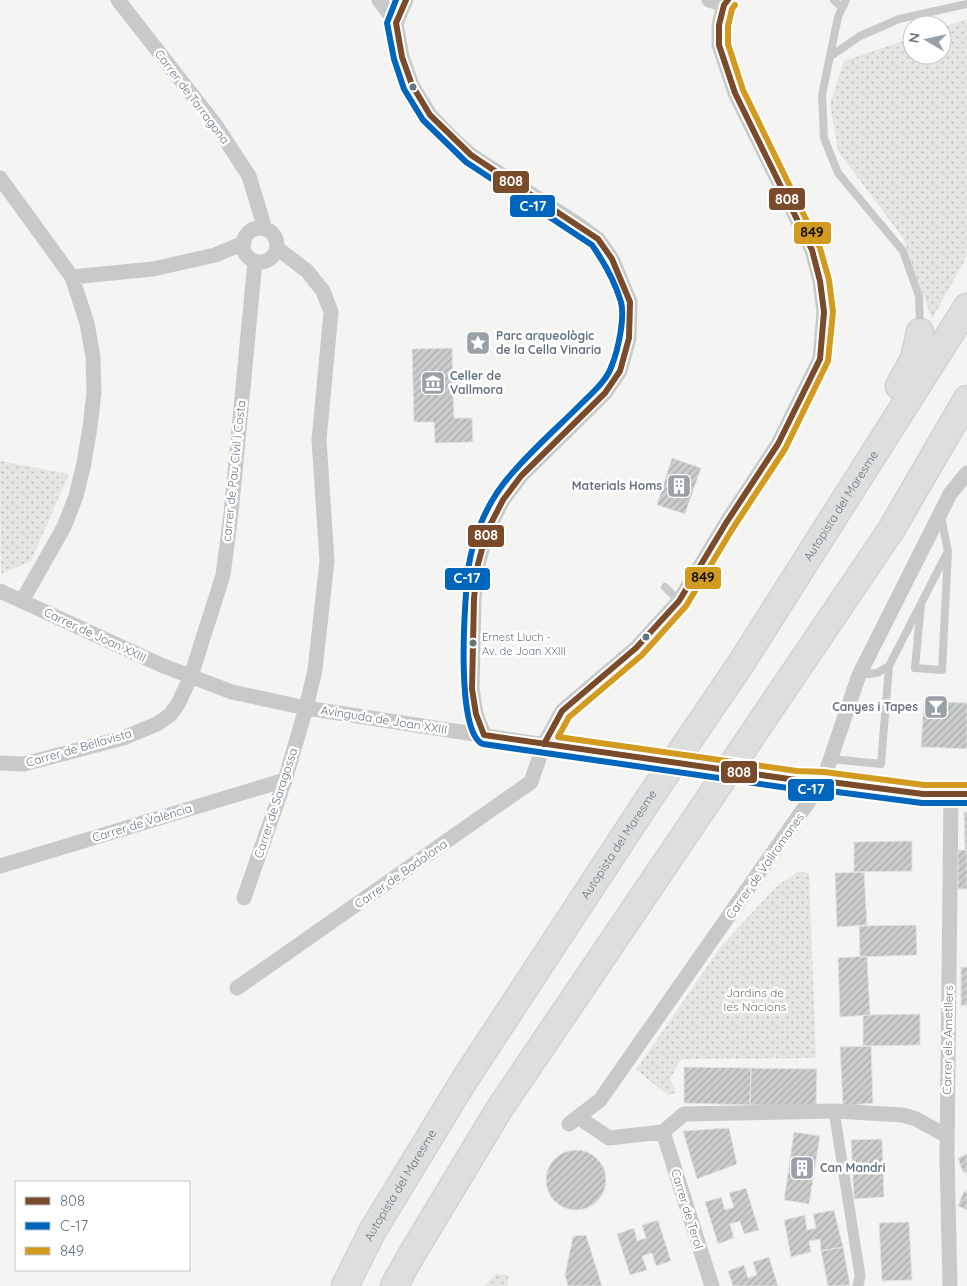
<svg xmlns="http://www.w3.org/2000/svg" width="967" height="1286" font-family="Quicksand,sans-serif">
<defs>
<pattern id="green-dots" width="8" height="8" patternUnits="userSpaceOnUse" patternTransform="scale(1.25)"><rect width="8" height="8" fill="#e4e6e1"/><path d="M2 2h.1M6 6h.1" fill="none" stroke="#bdbfbc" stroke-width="1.8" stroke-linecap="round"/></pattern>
<pattern id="building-hatch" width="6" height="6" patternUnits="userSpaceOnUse" patternTransform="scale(1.25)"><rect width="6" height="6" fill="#cbcccc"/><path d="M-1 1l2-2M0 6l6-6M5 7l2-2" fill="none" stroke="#a9aaab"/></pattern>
</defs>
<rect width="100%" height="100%" fill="#f4f4f2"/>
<path fill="url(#green-dots)" d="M967,19v237l-35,63 -29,-81 -65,-87 -8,-48 14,-42 68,-23v17h30v-28z
M0,461l69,13 -38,87 -30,13z
M798,872l11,1 7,185 -135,1 -11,20 6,14 -8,2 -32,-25 86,-125 56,-60z
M496,1274l12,1v11h-24z"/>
<path fill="url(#building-hatch)" stroke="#e3e3e2" d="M452,348l2,70h18l1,24 -38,1 -1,-21h-20l-2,-73z
M672,458l29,10 -16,46 -28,-9z
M924,701l43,2v46l-46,-2z
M964,812h3v38h-2z
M912,841v30l-58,1v-30z
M958,850h9v39h-9z
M864,872l3,53 -30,2 -2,-54z
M916,925l1,30 -57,2 -1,-31z
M867,956l3,59 -30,2 -2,-59z
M961,967h6v38l-6,1z
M920,1014v31l-57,1v-31z
M871,1046l2,57 -30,3 -3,-59z
M684,1067l67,1 -1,37 -66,-2z
M751,1068l66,1 -1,37 -66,-1z
M729,1128l8,36 -40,15 -14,-48z
M794,1132l26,4 -11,68 -25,-4z
M882,1139l2,58 -30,2 -3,-59z
M546 1180a30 30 0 1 1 60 0a30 30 0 1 1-60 0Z
M967,1154v22l-1,-4h-3l-5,-14z
M746,1188l13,42 -15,4 -4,-13 -10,3 4,14 -16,6 -13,-42 16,-5 4,13 9,-3 -5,-14z
M967,1189v21l-9,-4 6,-15 2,1z
M834,1210l9,37 -22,4 -1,-12 -11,2 2,11 -20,5 -7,-37 21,-5 2,15 9,-2 -3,-14z
M658,1220l13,41 -15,5 -4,-13 -10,3 5,14 -17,5 -13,-41 17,-6 3,13 9,-3 -4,-13z
M909,1222l3,58 -30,1 -3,-58z
M586,1235l16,51h-34l-3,-11 8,-39z
M843,1247l7,38 -22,1 -7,-35z
M769,1257l9,29h-45l-5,-15 16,-6 4,13 9,-3 -4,-13z"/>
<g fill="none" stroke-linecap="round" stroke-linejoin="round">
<defs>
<g id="motorway">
<path d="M899,386l15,-27 6,-27"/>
<path id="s1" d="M345,1286l28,-56 92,-151 183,-279 92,-135 227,-358"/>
<path d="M394,1286l15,-27 89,-148 393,-581 76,-131"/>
</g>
</defs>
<use href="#motorway" stroke="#d1d2d2" stroke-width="29"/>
<path stroke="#c8caca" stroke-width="8" d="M834,0l8,8
M846,0l-8,17 -16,78 2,43 14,35 65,78 16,45 1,32
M831,56l29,-20 39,-17 68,-15
M941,517l7,34
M665,587l14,14
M859,675l18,-2 12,-7
M831,759l50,5 8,-98 59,-115 -6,119 -27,-2 6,-64"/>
<path stroke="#c8caca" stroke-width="11" d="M834,1111l26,165 -2,10"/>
<path stroke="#c8caca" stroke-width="15" d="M118,0l97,124 34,52 16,53
M379,0l17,23 6,34 10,28 18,30 21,22 20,18 108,70 19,14 14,20 18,43 -1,36 -9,33 -15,22 -84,83 -18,24 -16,31 -9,33 -4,34 -2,91 4,25 8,21
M709,0l15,5
M396,23l10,-23
M0,178l72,99 15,46 6,34 1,35 -4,35 -6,36 -8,33 -12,31 -42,74
M243 245a17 17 0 1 1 34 0a17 17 0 1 1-34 0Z
M72,277l81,-8 62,-14 29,-12
M0,591l161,74 71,27 74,16 265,41
M0,763l24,1 99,-26 34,-14 13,-9 8,-11 13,-28 32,-101 8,-61 24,-253
M796,780l27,1 100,13h44
M0,866l285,-86
M244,898l41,-118 21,-72 9,-38 12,-109 -8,-121 12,-128 -8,-21 -16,-20 -30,-23
M237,988l294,-206 13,-38 18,-33 74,-63 43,-47 47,-78 52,-79 42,-85 4,-47 -4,-31 -8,-31 -77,-157 -16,-48v-20l5,-20 4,-5
M578,1117l31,21 54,-6 21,-18 150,-3 69,4 13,4 31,17
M569,1124l31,-24 223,-319 36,-106 91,-181 17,-21
M663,1132l49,154
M950,1286l-3,-129 4,-363"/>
<use href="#motorway" stroke="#dddede" stroke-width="26"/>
<path stroke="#c8caca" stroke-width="15" d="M571,749l225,31"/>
<defs>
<path id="bus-1" d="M406,0l-10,23 6,34 10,28 18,30 41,40 127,84 14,20 18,43 -1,36 -9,33 -15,22 -84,83 -18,24 -16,31 -9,33 -4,34 -2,91 4,25 8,21 312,45 27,1 100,13h44
M544,744l18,-33 74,-63 43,-47 47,-78 52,-79 42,-85 4,-47 -4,-31 -8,-31 -77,-157 -16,-48v-20l5,-20 4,-5"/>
<path id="bus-2" d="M396,0l-9,23 7,36 10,30 19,31 43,42 126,83c12,17 23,37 29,57 4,16 -3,48 -9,63 -5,16 -21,29 -33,41 -21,21 -44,41 -64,64 -15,16 -28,37 -36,58 -4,11 -8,24 -10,36 -4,28 -15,169 14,180l312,45 27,1 100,13h45"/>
<path id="bus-3" d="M735,5l-3,4 -4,17v18l15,46 77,158 9,32 4,32 -5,49 -43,88 -52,79 -47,78 -44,49 -73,62 -11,20 239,34 27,1 100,13h43"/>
</defs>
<use href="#bus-1" stroke="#fff" stroke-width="10"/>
<use href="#bus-2" stroke="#fff" stroke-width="10"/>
<use href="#bus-3" stroke="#fff" stroke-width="10"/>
<use href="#bus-1" stroke="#7a4b2a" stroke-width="6"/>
<use href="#bus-2" stroke="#0065bd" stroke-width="6"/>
<use href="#bus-3" stroke="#d39a20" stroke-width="6"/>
</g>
<defs>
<symbol id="sight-square" viewBox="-11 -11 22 22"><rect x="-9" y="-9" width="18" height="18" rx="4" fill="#98a1a8" stroke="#fff"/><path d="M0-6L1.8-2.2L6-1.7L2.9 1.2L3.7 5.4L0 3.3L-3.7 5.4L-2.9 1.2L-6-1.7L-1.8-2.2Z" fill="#fff"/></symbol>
<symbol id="museum-square" viewBox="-11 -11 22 22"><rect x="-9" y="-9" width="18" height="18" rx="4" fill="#98a1a8" stroke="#fff"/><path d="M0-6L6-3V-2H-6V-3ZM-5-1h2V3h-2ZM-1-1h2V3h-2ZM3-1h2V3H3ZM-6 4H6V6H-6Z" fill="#fff"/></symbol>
<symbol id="building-square" viewBox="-11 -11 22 22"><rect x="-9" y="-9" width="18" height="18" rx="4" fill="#98a1a8" stroke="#fff"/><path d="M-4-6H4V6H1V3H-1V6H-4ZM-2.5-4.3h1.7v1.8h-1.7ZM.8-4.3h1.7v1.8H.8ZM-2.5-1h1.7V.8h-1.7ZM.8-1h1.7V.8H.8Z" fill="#fff"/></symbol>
<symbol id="bar-square" viewBox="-11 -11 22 22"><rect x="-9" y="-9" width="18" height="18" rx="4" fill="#98a1a8" stroke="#fff"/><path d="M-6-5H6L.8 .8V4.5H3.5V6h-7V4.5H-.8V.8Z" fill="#fff"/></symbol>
</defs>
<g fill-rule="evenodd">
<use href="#sight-square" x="464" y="329" width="28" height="28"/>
<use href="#museum-square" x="419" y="369" width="28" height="28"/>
<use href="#building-square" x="665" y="472" width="28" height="28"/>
<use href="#bar-square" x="922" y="693" width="28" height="28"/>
<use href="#building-square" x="788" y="1154" width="28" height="28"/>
</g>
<g fill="#667480" stroke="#fff" stroke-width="2">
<circle cx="413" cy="87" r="4.5"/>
<circle cx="646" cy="637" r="4.5"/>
<circle cx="473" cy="643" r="4.5"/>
</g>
<g text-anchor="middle" stroke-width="5" stroke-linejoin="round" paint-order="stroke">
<g font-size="11" fill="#667480" stroke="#fff" text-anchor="start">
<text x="482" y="641">Ernest Lluch -<tspan x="482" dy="14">Av. de Joan XXIII</tspan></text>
</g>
<g font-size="12" fill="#667480" stroke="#fff">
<text transform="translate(192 97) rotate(53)" y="4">Carrer de Tarragona</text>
<text transform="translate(234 471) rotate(-84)" y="4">carrer de Pau Civil i Costa</text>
<text dy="4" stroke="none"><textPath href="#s1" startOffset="925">Autopista del Maresme</textPath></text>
<text transform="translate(95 635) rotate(25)" y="4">Carrer de Joan XXIII</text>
<text transform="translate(384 720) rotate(9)" y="4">Avinguda de Joan XXIII</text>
<text transform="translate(79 748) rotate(-16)" y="4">Carrer de Bellavista</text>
<text transform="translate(276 803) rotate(-72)" y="4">Carrer de Saragossa</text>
<text transform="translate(142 823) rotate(-17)" y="4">Carrer de València</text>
<text dy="4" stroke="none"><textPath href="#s1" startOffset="520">Autopista del Maresme</textPath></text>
<text transform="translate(765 866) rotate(-55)" y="4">Carrer de Vallromanes</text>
<text transform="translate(401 874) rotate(-35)" y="4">Carrer de Badalona</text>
<text transform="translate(948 1040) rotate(-89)" y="4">Carrer els Ametllers</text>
<text dy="4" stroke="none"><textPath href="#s1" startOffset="115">Autopista del Maresme</textPath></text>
<text transform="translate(687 1209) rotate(73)" y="4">Carrer de Terol</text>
</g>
<g font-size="12" font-weight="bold" fill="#667480" stroke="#fff" text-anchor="start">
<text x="496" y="340">Parc arqueològic<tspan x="496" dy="14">de la Cella Vinaria</tspan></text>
<text x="450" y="380">Celler de<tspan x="450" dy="14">Vallmora</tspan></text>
<text x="662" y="490" text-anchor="end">Materials Homs</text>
<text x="918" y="711" text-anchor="end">Canyes i Tapes</text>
<text x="820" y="1172">Can Mandri</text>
</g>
<g font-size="12" fill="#687764" stroke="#fff">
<text x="755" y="997">Jardins de<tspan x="755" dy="14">les Nacions</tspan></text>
</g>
</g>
<g stroke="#fff" stroke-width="2">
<rect x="492" y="170" width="38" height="24" rx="5" fill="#7a4b2a"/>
<rect x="768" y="187" width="38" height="24" rx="5" fill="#7a4b2a"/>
<rect x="509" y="194" width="47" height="24" rx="5" fill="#0065bd"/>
<rect x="793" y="221" width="39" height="24" rx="5" fill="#d39a20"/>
<rect x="467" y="524" width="38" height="24" rx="5" fill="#7a4b2a"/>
<rect x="684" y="566" width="38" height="24" rx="5" fill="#d39a20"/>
<rect x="444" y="567" width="47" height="24" rx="5" fill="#0065bd"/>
<rect x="720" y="760" width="38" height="24" rx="5" fill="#7a4b2a"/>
<rect x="787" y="778" width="48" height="24" rx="5" fill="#0065bd"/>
</g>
<g font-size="14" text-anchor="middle" font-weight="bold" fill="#fff">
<text x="511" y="186">808</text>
<text x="787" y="204">808</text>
<text x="533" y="211">C-17</text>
<text x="486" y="540">808</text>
<text x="467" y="583">C-17</text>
<text x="739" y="777">808</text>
<text x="811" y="794">C-17</text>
</g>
<g font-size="14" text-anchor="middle" font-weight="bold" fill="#111">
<text x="812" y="237">849</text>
<text x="703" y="582">849</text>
</g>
<rect x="15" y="1181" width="175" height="90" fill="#ffffff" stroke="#c2c7cc"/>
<rect x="25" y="1197" width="25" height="8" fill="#7a4b2a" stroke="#c2c7cc"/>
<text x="60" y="1206" font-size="15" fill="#667480">808</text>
<rect x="25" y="1222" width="25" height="8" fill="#0065bd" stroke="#c2c7cc"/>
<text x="60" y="1231" font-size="15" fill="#667480">C-17</text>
<rect x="25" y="1247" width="25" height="8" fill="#d39a20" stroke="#c2c7cc"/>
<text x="60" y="1256" font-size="15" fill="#667480">849</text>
<g transform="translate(927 40) rotate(279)"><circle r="24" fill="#ffffff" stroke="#c2c7cc"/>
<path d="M0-4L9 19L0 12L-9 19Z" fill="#98a1a8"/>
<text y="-8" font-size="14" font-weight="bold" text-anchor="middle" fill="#667480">N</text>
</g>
</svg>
